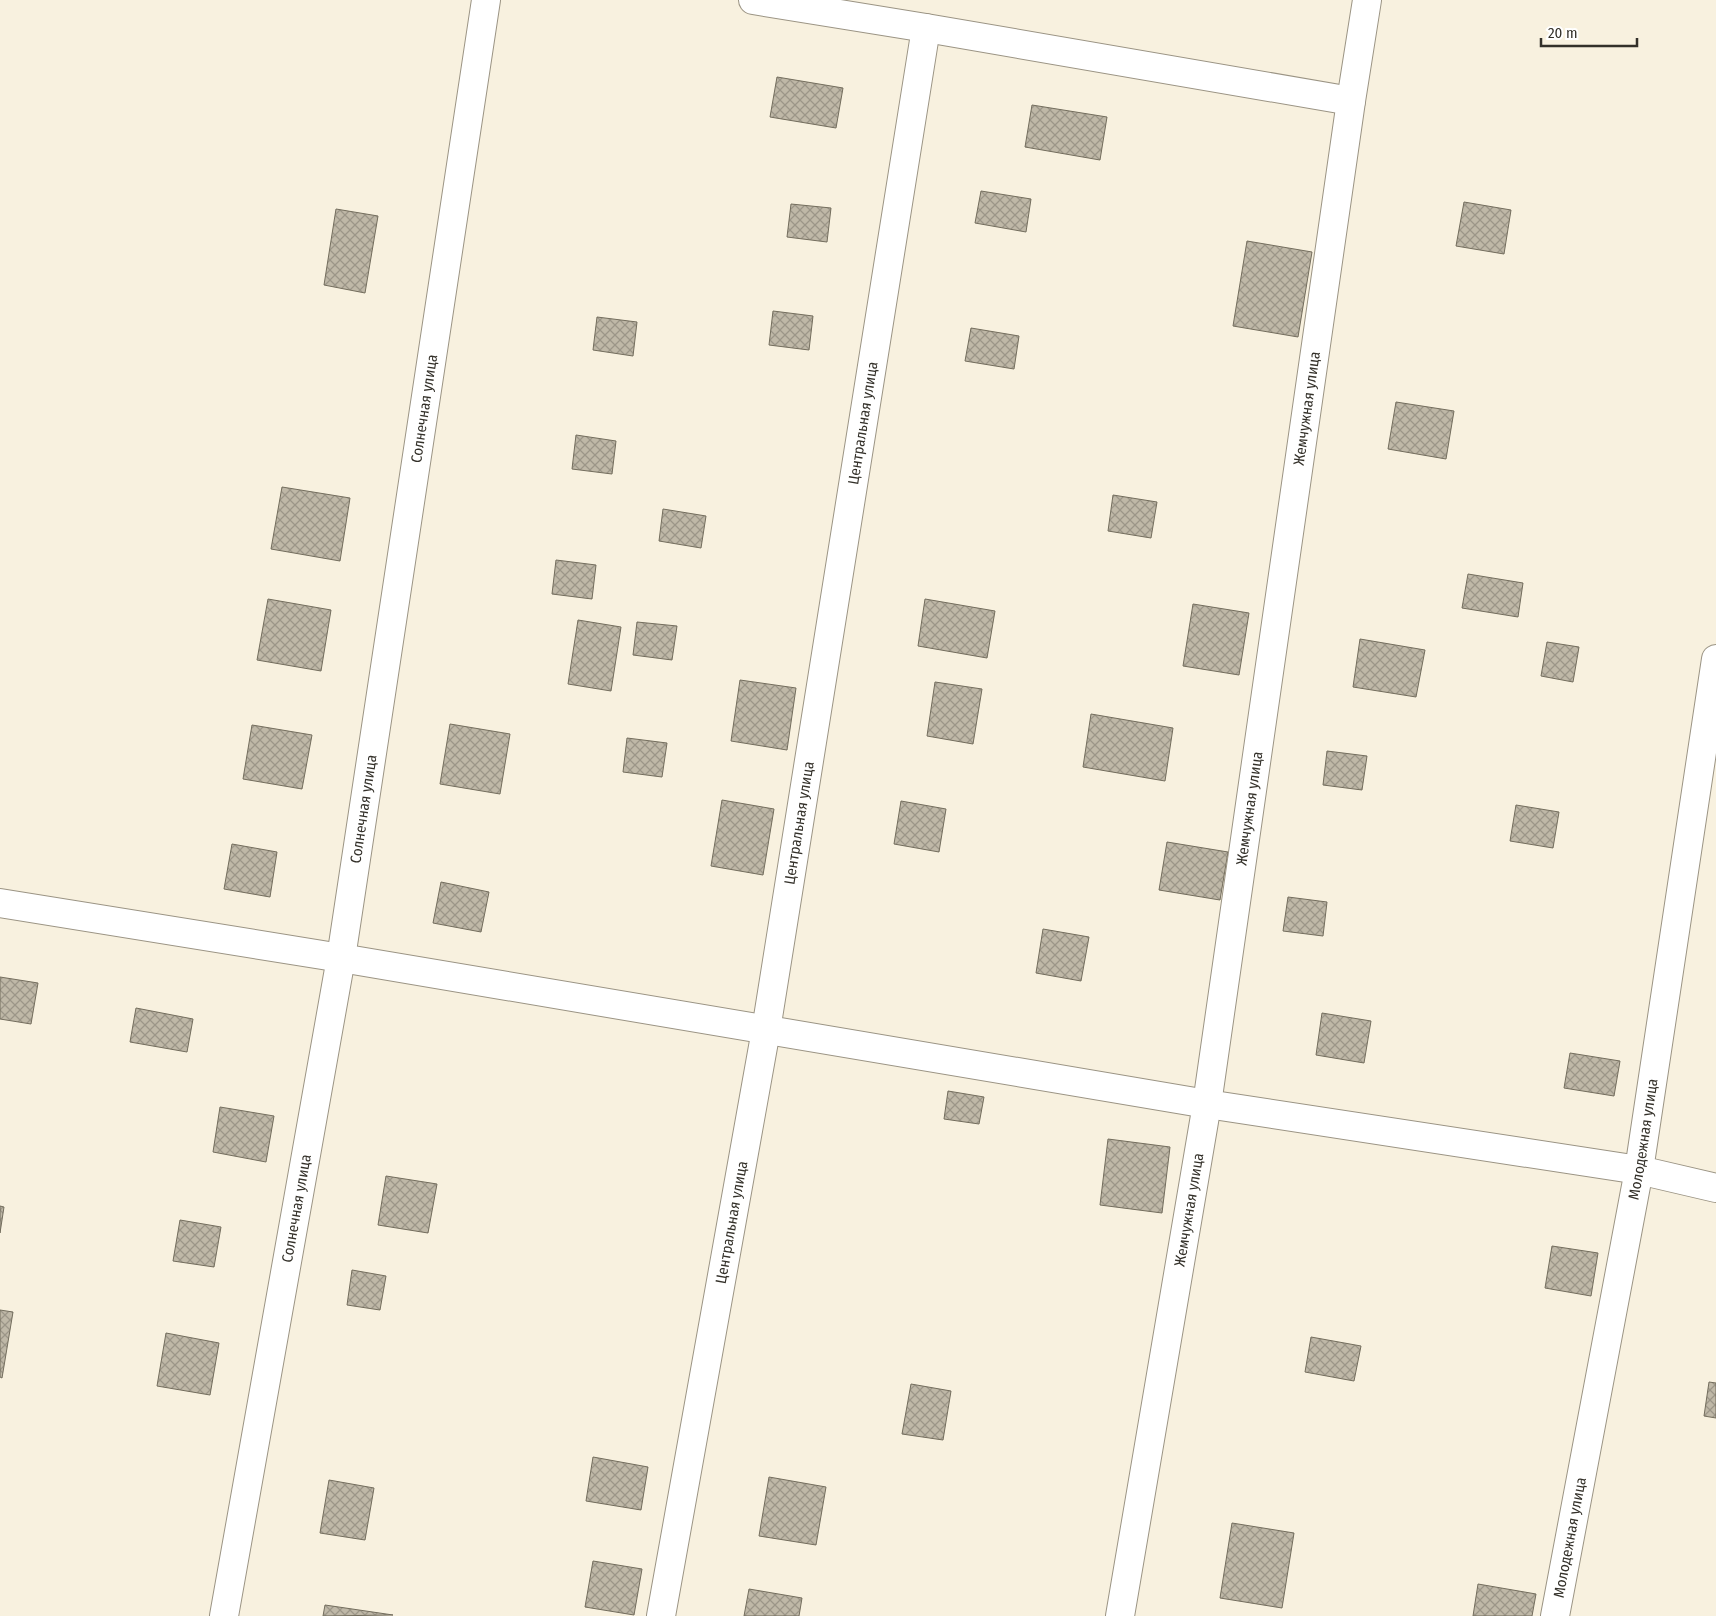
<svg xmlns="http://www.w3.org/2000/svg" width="1716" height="1616" font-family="'Fira Sans Condensed',sans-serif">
<defs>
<pattern id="building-cross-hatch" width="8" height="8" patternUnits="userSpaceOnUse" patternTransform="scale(1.25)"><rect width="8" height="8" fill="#bfb8a7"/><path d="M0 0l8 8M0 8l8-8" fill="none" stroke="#9c9688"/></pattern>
</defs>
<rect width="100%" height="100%" fill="#f8f1df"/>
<path fill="url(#building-cross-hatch)" stroke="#736d5d" d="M777,77l66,11 -7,40 -66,-11z
M1032,105l75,12 -7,43 -75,-13z
M981,191l50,8 -5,33 -51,-9z
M1464,202l47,8 -7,44 -48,-8z
M791,204l40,4 -4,34 -40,-5z
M336,209l42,7 -13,77 -41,-8z
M1247,241l65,11 -14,85 -65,-11z
M773,311l40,5 -4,34 -40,-5z
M597,317l40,5 -4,34 -40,-6z
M971,328l48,8 -5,33 -49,-8z
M1396,402l58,9 -8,48 -58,-10z
M576,435l40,6 -4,33 -40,-5z
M282,487l68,11 -10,63 -69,-12z
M1113,495l44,7 -6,36 -43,-7z
M663,509l43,7 -5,32 -42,-7z
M556,560l40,5 -4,34 -40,-5z
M1468,574l55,9 -5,34 -56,-9z
M268,599l63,11 -10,61 -64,-11z
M925,599l70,12 -8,47 -69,-12z
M1193,604l56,9 -10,62 -56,-9z
M578,620l43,7 -10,64 -43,-7z
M637,622l40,4 -5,34 -39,-5z
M1360,639l65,11 -9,47 -63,-10z
M1547,642l32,5 -6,35 -32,-6z
M740,680l56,8 -9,62 -56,-9z
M935,682l47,7 -9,55 -46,-8z
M1091,714l82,14 -8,53 -82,-14z
M450,724l60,10 -10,60 -60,-10z
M252,725l60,10 -10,54 -59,-10z
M627,738l40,5 -5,34 -39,-5z
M1327,751l40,5 -5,34 -39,-5z
M722,800l52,9 -11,66 -52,-9z
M901,801l45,8 -7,43 -45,-8z
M1516,805l43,7 -6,36 -43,-7z
M1167,842l61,10 -8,48 -61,-10z
M232,844l45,8 -7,45 -46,-8z
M441,882l48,10 -8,40 -48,-9z
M1288,897l39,5 -4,34 -40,-5z
M1043,929l46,8 -8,44 -45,-8z
M0,977l38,6 -7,41 -31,-5z
M136,1008l57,11 -6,33 -57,-10z
M1322,1013l49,8 -7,42 -48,-8z
M1570,1053l50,8 -6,35 -50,-8z
M948,1091l36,6 -5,27 -35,-5z
M220,1107l54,9 -8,46 -53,-10z
M1108,1139l62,8 -8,66 -62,-8z
M386,1176l51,8 -9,49 -50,-8z
M0,1206l4,1 -4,26z
M180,1220l41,7 -7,40 -41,-6z
M1552,1246l46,7 -7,43 -46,-8z
M352,1270l34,6 -6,34 -33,-5z
M0,1310l13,2 -11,66 -2,-1z
M166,1333l53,10 -9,52 -53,-9z
M1311,1337l50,9 -7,35 -49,-9z
M1709,1382l7,1v35l-12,-2z
M911,1384l40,7 -8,49 -41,-6z
M593,1457l55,10 -7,43 -55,-9z
M769,1477l57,10 -10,58 -57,-9z
M329,1480l45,8 -9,52 -45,-7z
M1232,1523l62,10 -12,75 -62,-10z
M593,1561l49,8 -8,46 -49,-8z
M1478,1584l58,10 -4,22h-59z
M749,1589l53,9 -3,18h-55z
M325,1605l68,10 -70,1z"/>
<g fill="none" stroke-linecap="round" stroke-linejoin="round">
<defs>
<g id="minor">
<path d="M753,0l173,28 425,73"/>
<path d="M0,903l341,55 866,146 432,66 77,18"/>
<path id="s1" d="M224,1616l117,-658 145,-958"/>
<path id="s2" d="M661,1616l105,-586 160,-1002"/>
<path id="s3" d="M1120,1616l87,-512 144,-1003 16,-101"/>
<path id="s4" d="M1555,1616l84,-446 77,-511"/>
</g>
</defs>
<use href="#minor" stroke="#9b9484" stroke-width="30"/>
<use href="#minor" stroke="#fff" stroke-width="28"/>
</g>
<g text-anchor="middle" stroke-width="4.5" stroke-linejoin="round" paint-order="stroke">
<g font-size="15" fill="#333029" stroke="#fff">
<text dy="5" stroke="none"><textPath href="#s3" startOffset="1222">Жемчужная улица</textPath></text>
<text dy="5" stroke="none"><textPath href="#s1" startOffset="1224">Солнечная улица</textPath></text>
<text dy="5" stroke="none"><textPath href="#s2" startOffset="1210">Центральная улица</textPath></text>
<text dy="5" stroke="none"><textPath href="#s1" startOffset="819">Солнечная улица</textPath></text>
<text dy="5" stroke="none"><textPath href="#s3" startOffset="818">Жемчужная улица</textPath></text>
<text dy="5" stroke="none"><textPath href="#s2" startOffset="805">Центральная улица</textPath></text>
<text dy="5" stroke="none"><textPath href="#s4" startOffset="485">Молодежная улица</textPath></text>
<text dy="5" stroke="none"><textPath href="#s1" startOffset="414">Солнечная улица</textPath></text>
<text dy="5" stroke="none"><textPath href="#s3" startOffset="412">Жемчужная улица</textPath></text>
<text dy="5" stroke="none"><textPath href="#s2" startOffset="400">Центральная улица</textPath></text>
<text dy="5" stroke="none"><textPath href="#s4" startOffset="80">Молодежная улица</textPath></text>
</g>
</g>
<path d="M1541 38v8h96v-8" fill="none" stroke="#333029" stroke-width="2.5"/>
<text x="1548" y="38" font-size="15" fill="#333029" stroke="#ffffff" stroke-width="4" paint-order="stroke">20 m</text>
</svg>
